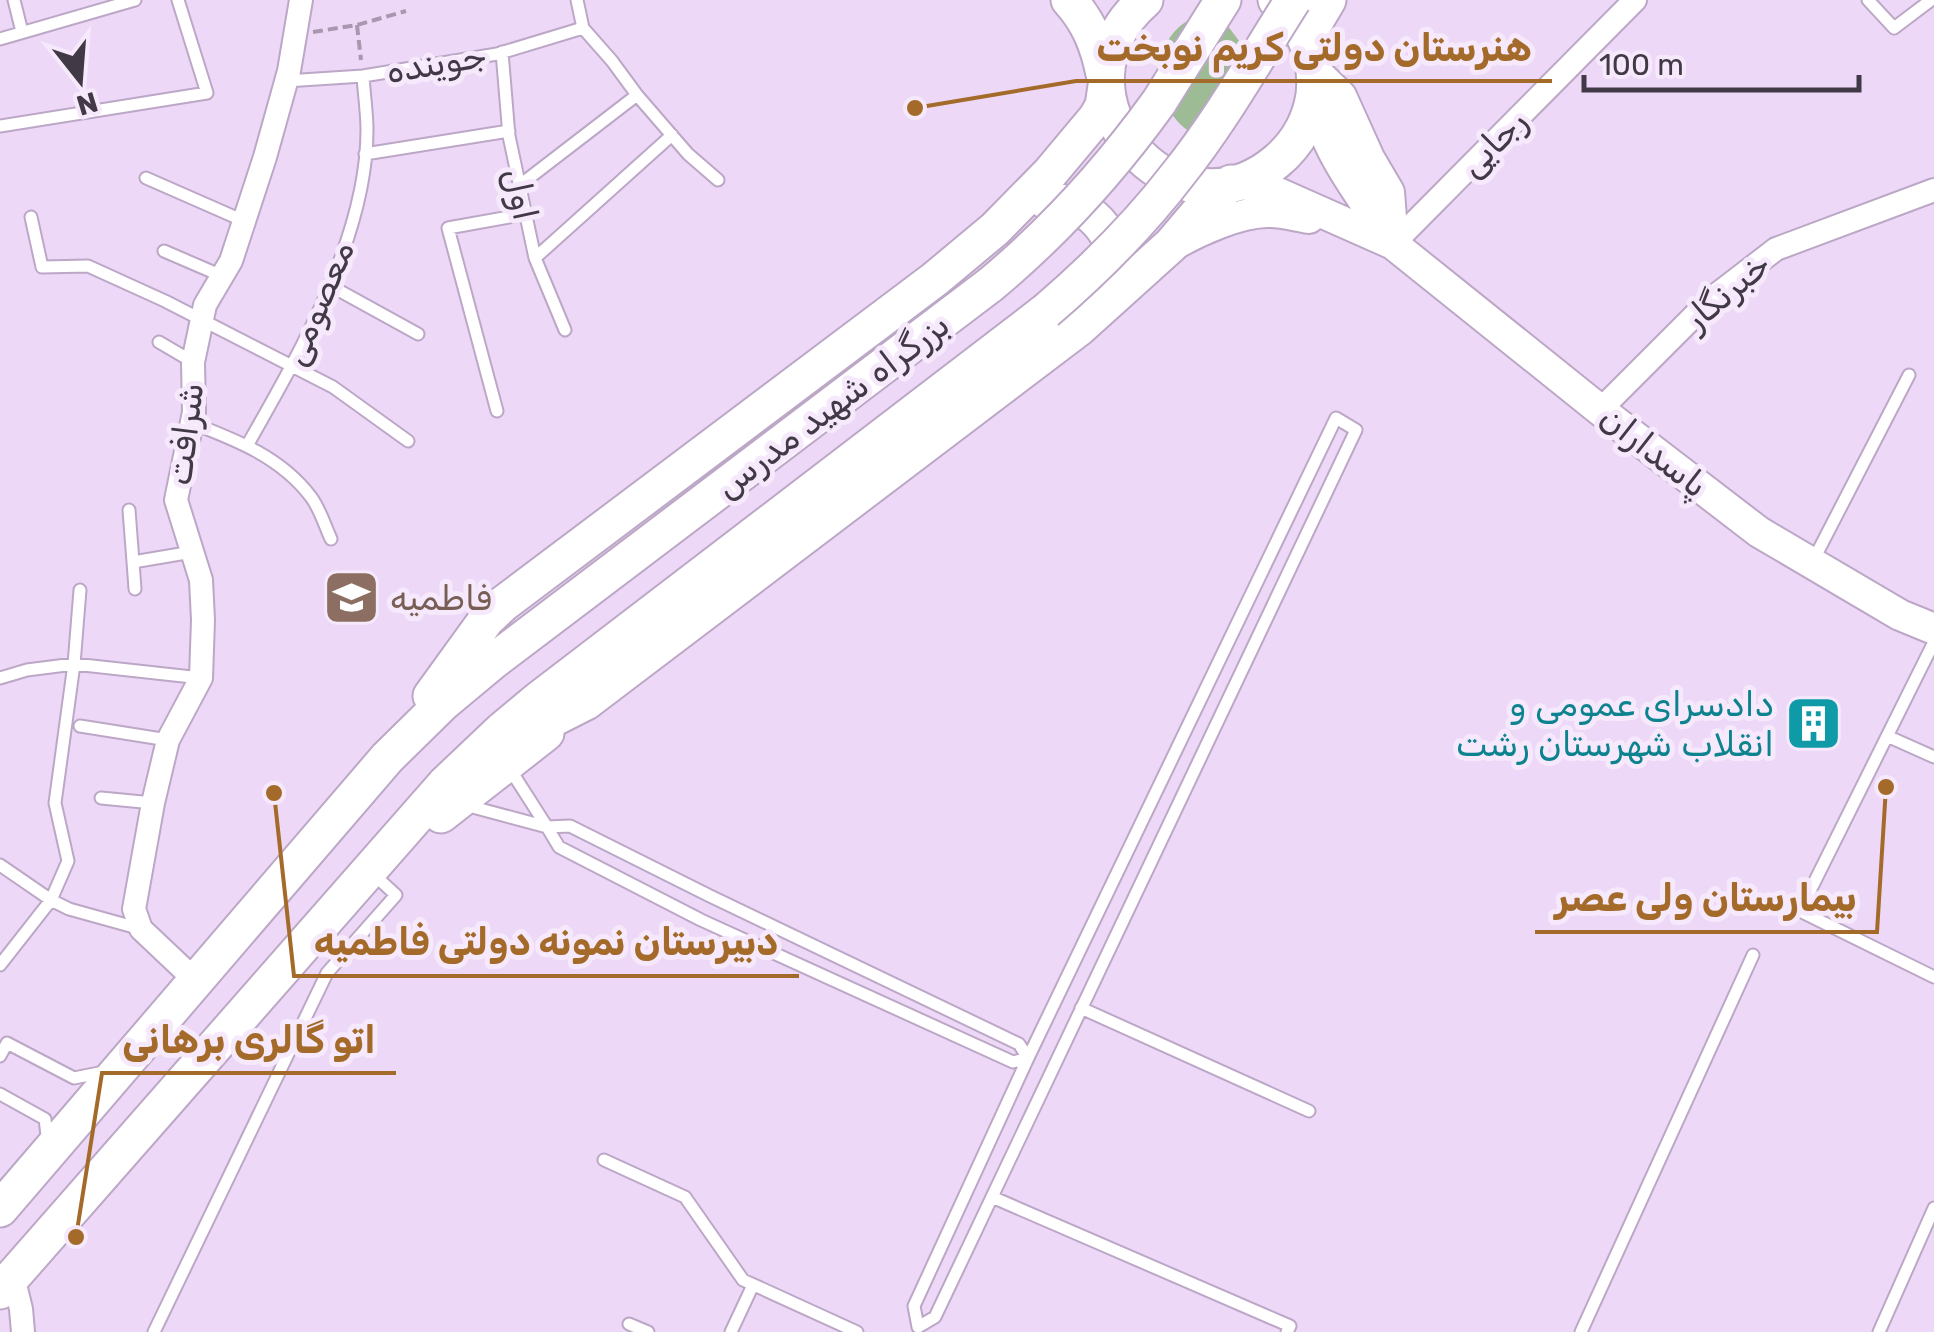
<svg xmlns="http://www.w3.org/2000/svg" width="1934" height="1332" font-family="Rubik,Cairo,sans-serif">
<rect width="100%" height="100%" fill="#eed8f8"/>
<path fill="#9dbb95" d="M1193,18l34,7 19,25v56l-12,19 -44,7c-39,-25 -43,-93 3,-114z"/>
<g fill="none" stroke-linecap="round" stroke-linejoin="round">
<defs>
<path id="service" d="M14,0l8,32
M577,0l6,28 29,33 25,34 51,59 30,26
M1868,0l26,28 37,-28
M0,39l135,-39
M502,52l7,84 26,122 30,72
M286,81l77,-5 134,-22 86,-26
M0,126l207,-33 -29,-93
M365,154l144,-23
M146,178l98,43
M520,185l117,-90
M31,217l11,50 46,-1 77,35 168,86 75,54
M164,251l58,25
M535,258l137,-123
M329,285l89,49
M159,342l34,20
M497,411l-49,-183 78,-14
M1336,418l20,12 -421,887 -17,10 -4,-21 114,-248z
M192,423c44,17 89,34 119,74 9,12 14,29 20,42
M248,444c51,-90 119,-207 119,-314 0,-18 -3,-36 -4,-54
M129,510l4,52
M1814,559l95,-184
M135,589l-2,-27 59,-10
M1934,642l-134,269 134,66
M0,678l27,-8 47,-6 127,14
M80,726l88,14
M1887,736l47,21
M101,798l52,5
M465,805l82,22 -39,-61
M570,826l140,70 309,148 9,14 -15,4 -312,-142 -142,-73 -12,-20z
M0,865l51,35 18,9 72,20
M0,965l51,-65 17,-39 -13,-58 19,-139 6,-74
M1081,1008l228,103
M0,1056l7,-13 67,35 30,-6
M0,1094l45,25 3,24
M604,1160l81,37 58,83 114,52
M992,1197l298,129 -3,6
M629,1324l19,8
M154,1332l173,-359 69,-78 -25,-23
M731,1332l22,-47
M1581,1332l172,-377
M1879,1332l55,-124"/>
<path id="minor" d="M1393,244l242,-244
M1600,410l111,-111 65,-50 158,-59
M196,981l-55,-52 -7,-20 19,-106 15,-63 33,-62 2,-58 -2,-40 -25,-80 18,-88 -1,-50 12,-57 26,-44 34,-104 24,-86 12,-71
M13,1276l8,33 2,23"/>
<path id="secondary" d="M1314,70l27,26 28,62 20,34 4,52
M1314,94c8,55 48,103 78,148
M1236,182l42,11 115,51 207,166 159,122 141,83 34,14
M1172,246c25,-15 69,-35 98,-34 13,0 26,4 39,6"/>
<path id="trunk" d="M1069,0c20,22 29,45 35,74
M1145,0c-106,93 29,248 132,161 20,-17 33,-40 37,-66 4,-37 -10,-71 -38,-95
M1313,59l-1,-32 16,-27
M1159,102l64,-102
M1046,201c43,-1 73,32 70,75
M431,696l55,-76 17,-16 432,-325 60,-50 55,-56 46,-55 7,-12 3,-20
M513,739l73,-37 493,-374 92,-83 34,-40 26,-22
M441,815l105,-82
M0,1209l387,-451 56,-55 48,-40 499,-378
M0,1291l445,-507 57,-54 36,-30 508,-389"/>
</defs>
<use href="#service" stroke="#bca7c6" stroke-width="15"/>
<use href="#minor" stroke="#bca7c6" stroke-width="26"/>
<use href="#secondary" stroke="#bca7c6" stroke-width="34"/>
<use href="#trunk" stroke="#bca7c6" stroke-width="39"/>
<path stroke="#a897af" stroke-width="4" stroke-dasharray="10 5" stroke-linecap="butt" d="M357,25l4,35
M313,32l44,-7 49,-14"/>
<use href="#service" stroke="#fff" stroke-width="11"/>
<use href="#minor" stroke="#fff" stroke-width="22"/>
<use href="#secondary" stroke="#fff" stroke-width="30"/>
<use href="#trunk" stroke="#fff" stroke-width="35"/>
<defs>
<path id="trunk-bridge" d="M990,285c65,-54 120,-115 169,-183
M1046,311c49,-42 94,-87 133,-138 43,-54 77,-115 114,-173"/>
</defs>
<use href="#trunk-bridge" stroke="#bca7c6" stroke-width="39" stroke-linecap="butt"/>
<use href="#trunk-bridge" stroke="#fff" stroke-width="35"/>
</g>
<defs>
<symbol id="school-square" viewBox="-11 -11 22 22"><rect x="-9" y="-9" width="18" height="18" rx="4" fill="#8d6e63" stroke="#f6e9fc"/><path d="M0-5L7-2L0 1L-7-2ZM-4 1L0 2.5L4 1V4Q0 6-4 4Z" fill="#fff"/></symbol>
<symbol id="building-square" viewBox="-11 -11 22 22"><rect x="-9" y="-9" width="18" height="18" rx="4" fill="#0f9aa8" stroke="#f6e9fc"/><path d="M-4-6H4V6H1V3H-1V6H-4ZM-2.5-4.3h1.7v1.8h-1.7ZM.8-4.3h1.7v1.8H.8ZM-2.5-1h1.7V.8h-1.7ZM.8-1h1.7V.8H.8Z" fill="#fff"/></symbol>
</defs>
<g fill-rule="evenodd">
<use href="#school-square" x="320" y="566" width="63" height="63"/>
<use href="#building-square" x="1782" y="692" width="63" height="63"/>
</g>
<g text-anchor="middle" stroke-width="10" stroke-linejoin="round" paint-order="stroke">
<g font-size="35" fill="#423946" stroke="#f6e9fc">
<text transform="translate(436 63) rotate(-10)" y="12">جوینده</text>
<text transform="translate(1493 143) rotate(-45)" y="12">رجایی</text>
<text transform="translate(521 194) rotate(78)" y="12">اول</text>
<text transform="translate(1727 291) rotate(-40)" y="12">خبرنگار</text>
<text transform="translate(318 303) rotate(-67)" y="12">معصومی</text>
<text transform="translate(832 405) rotate(-37)" y="12">بزرگراه شهید مدرس</text>
<text transform="translate(185 434) rotate(-83)" y="12">شرافت</text>
<text transform="translate(1654 451) rotate(38)" y="12">پاسداران</text>
</g>
<g font-size="35" fill="#785e54" stroke="#f6e9fc" text-anchor="start">
<text x="390" y="610">فاطمیه</text>
</g>
<g font-size="35" fill="#0d838f" stroke="#f6e9fc" text-anchor="end">
<text x="1774" y="716">دادسرای عمومی و<tspan x="1774" dy="40">انقلاب شهرستان رشت</tspan></text>
</g>
</g>
<path fill="none" stroke="#a46a2a" stroke-width="4" d="M915 108L1076 81H1552M1886 787L1877 932H1535M274 793L294 976H799M76 1237L102 1073H396"/>
<g fill="#a46a2a" stroke="#f6e9fc" stroke-width="4">
<circle cx="915" cy="108" r="10"/>
<circle cx="1886" cy="787" r="10"/>
<circle cx="274" cy="793" r="10"/>
<circle cx="76" cy="1237" r="10"/>
</g>
<g font-size="38" text-anchor="middle" font-weight="bold" fill="#a46a2a" stroke="#f6e9fc" stroke-width="10" stroke-linejoin="round" paint-order="stroke">
<text x="1314" y="61">هنرستان دولتی کریم نوبخت</text>
<text x="1706" y="911">بیمارستان ولی عصر</text>
<text x="546" y="955">دبیرستان نمونه دولتی فاطمیه</text>
<text x="249" y="1053">اتو گالری برهانی</text>
</g>
<g transform="translate(80 80) rotate(163)" stroke="#f6e9fc" stroke-width="8" paint-order="stroke">
<path d="M0-8L18 38L0 25L-18 38Z" fill="#423946"/>
<text y="-15" font-size="28" font-weight="bold" text-anchor="middle" fill="#423946">N</text>
</g>
<path d="M1584 75v15h275v-15" fill="none" stroke="#423946" stroke-width="5"/>
<text x="1599" y="75" font-size="30" fill="#423946" stroke="#f6e9fc" stroke-width="8" paint-order="stroke">100 m</text>
</svg>
